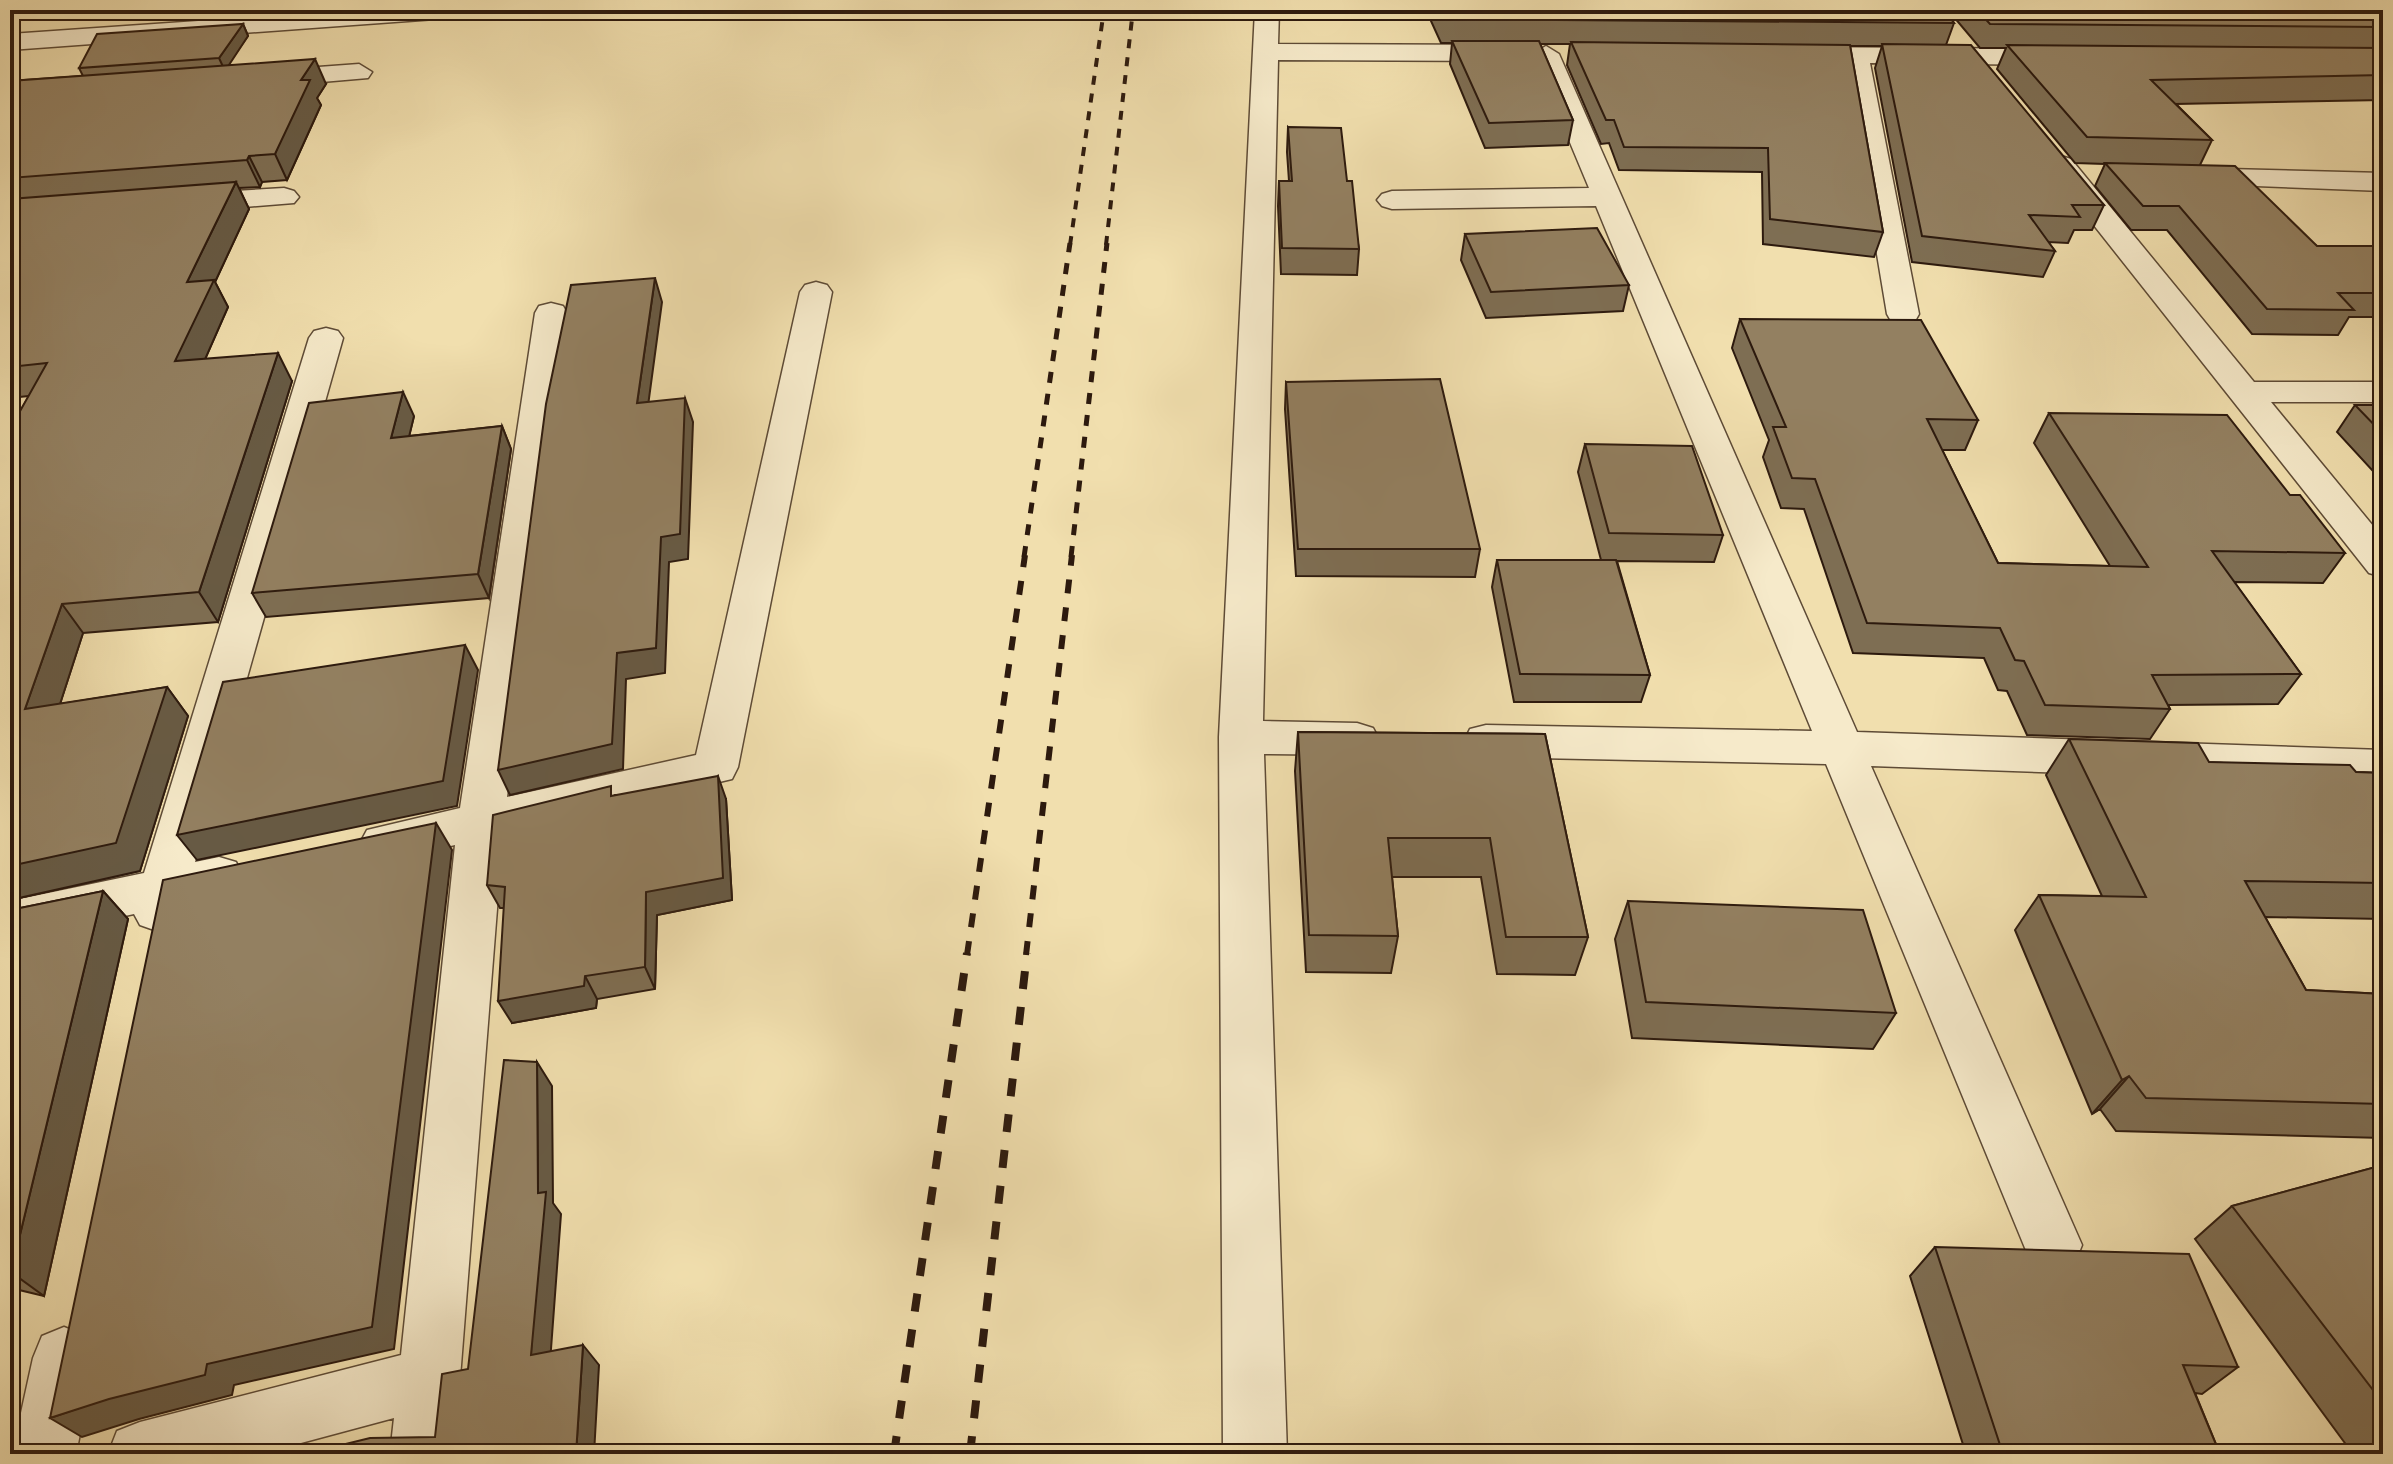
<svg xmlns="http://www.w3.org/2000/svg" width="2393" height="1464" font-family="'Old Standard TT',serif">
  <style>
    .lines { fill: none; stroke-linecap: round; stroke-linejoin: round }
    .street-casing { stroke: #5e4b36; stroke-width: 3 }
    .street { fill: #f6eaca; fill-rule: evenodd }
    .rail-far3 { stroke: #2d1a0e; stroke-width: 4; stroke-dasharray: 9 9; stroke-linecap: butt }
    .rail-far2 { stroke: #2d1a0e; stroke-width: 5; stroke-dasharray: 11 11; stroke-linecap: butt }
    .rail-far1 { stroke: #2d1a0e; stroke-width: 6; stroke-dasharray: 14 14; stroke-linecap: butt }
    .rail { stroke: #2d1a0e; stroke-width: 8; stroke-dasharray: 18 18; stroke-linecap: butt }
    .wall { fill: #7e6e53; stroke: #2d1a0e; stroke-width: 2 }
    .shaded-wall { fill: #675a44; stroke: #2d1a0e; stroke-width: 2 }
    .building { fill: #938061; stroke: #2d1a0e; stroke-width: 2 }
  </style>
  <rect width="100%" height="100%" fill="#f1dfae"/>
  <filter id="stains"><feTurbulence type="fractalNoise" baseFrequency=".0025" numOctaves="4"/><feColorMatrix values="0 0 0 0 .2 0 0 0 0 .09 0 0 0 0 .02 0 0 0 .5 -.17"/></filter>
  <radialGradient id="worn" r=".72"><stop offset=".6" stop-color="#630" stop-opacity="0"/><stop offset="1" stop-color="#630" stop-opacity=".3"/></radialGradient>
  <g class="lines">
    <!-- street casing -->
    <g class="street-casing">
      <path id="street" d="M359 10H475L463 17 10 50V34Z
        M1255 10H1279L1278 44 1509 45 1522 53 1509 61 1278 60 1263 721 1357 723 1373 728 1379 739 1373 750 1357 755 1264 754 1287 1454H1223L1219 737Z
        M1546 46 1559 54 1857 732 2383 750V784L1871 766 2082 1245 2074 1265 2053 1273 2032 1265 1826 764 1486 757 1470 753 1464 741 1470 729 1486 725 1812 731 1596 206 1392 209 1382 206 1377 200 1382 194 1392 191 1589 188 1533 54Z
        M1793 47 2061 49 2074 57 2061 65 1870 63 1919 314 1915 321 1903 324 1891 321 1887 314 1845 63 1784 60 1780 55 1784 50Z
        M359 64 372 72 368 78 264 87 251 79 264 71Z
        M2061 156 2071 159 2254 382H2383V402H2271L2383 538V577L2369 573 2051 171 2047 165 2051 159Z
        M2189 168 2383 173V191L2179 183 2175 177 2179 171Z
        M284 188 294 191 299 197 294 203 184 212 174 209 169 203 174 197 184 194Z
        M816 282 827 285 832 292 738 767 732 779 503 833 454 1454H390L394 1418 260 1454H108L117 1431 140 1422 401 1355 455 845 384 861 367 856 360 843 367 830 460 808 535 313 539 306 551 303 563 306 567 313 507 797 696 755 800 292 805 285Z
        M326 328 338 331 343 338 195 862 219 857 236 862 243 876 236 890 184 903 174 925 157 931 140 925 134 914 10 941V901L144 873 309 338 314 331Z
        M64 1327 86 1336 95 1358 76 1454H12L33 1358 42 1336Z"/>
    </g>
    <!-- street -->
    <use href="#street" class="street"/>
    <!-- rail-far3 -->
    <path class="rail-far3" d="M1070 245 1104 10
      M1106 245 1133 10"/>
    <!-- rail-far2 -->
    <path class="rail-far2" d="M1024 557 1070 243
      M1071 557 1107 243"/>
    <!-- rail-far1 -->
    <path class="rail-far1" d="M967 955 1025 555
      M1026 955 1072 555"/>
    <!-- rail -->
    <path class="rail" d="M894 1454 967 953
      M970 1454 1027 953"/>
  </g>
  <!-- wall -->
  <path class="wall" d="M1426 10H1944L1954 23 1946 45 2104 205 2092 230H2074L2068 243 2048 242 2055 251 2043 277 1912 262 1875 68 1882 46H1850L1883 232 1874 257 1763 244 1762 172 1619 170 1609 143 1601 144 1567 65 1570 44H1540L1573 120 1568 145 1485 148 1450 64 1452 43H1441Z
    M1948 10H2383V100L2176 104 2212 140 2200 165 2317 246H2383V317H2349L2338 335 2252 334 2167 230H2131L2095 186 2105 164 2075 163 1997 69 2006 48H1980Z
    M243 24 248 36 228 65 326 84 317 98 321 105 287 180 262 182 260 187 239 188 249 209 215 282 228 307 205 359 292 381 218 622 83 633 60 704 167 687 188 716 140 871 10 900V429L29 396 10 398V81L83 76 79 68Z
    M1288 127 1347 181 1359 249 1357 275 1281 274 1278 206 1279 181H1289L1287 152Z
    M1465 234 1629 285 1623 311 1486 318 1461 260Z
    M1740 319 1978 420 1965 450H1942L1998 563 2110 566 2034 443 2049 413 2290 495 2345 553 2323 583 2234 582 2301 674 2278 704 2168 705 2170 709 2150 739 2027 735 2007 691 1998 690 1984 658 1853 653 1804 509 1781 508 1763 457 1769 440 1732 348Z
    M1286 382 1480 549 1475 577 1296 576 1285 409Z
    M2355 405H2383V482L2337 432Z
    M414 416 409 436 502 426 511 449 489 598 266 617 252 593Z
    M1585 444 1723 535 1714 562 1617 561 1650 675 1641 702H1514L1492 587 1497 560H1601L1578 472Z
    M1298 732 1545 734 1588 937 1575 975 1497 974 1481 877H1392L1398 936 1391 973 1306 972 1295 771Z
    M2069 739 2209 762 2356 772 2383 773V919L2265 917 2306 990 2383 994V1138L2116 1131 2100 1109 2092 1114 2015 930 2039 895 2102 896 2046 775Z
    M615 795 726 799 732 900 657 915 655 989 597 999 596 1008 512 1023 504 908H500L487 885Z
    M103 891 128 919 44 1296 19 1290 10 1327V910Z
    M1628 901 1896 1013 1873 1049 1632 1038 1615 939Z
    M2383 1165V1454H2353L2195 1239 2232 1206Z
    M1935 1247 2238 1367 2202 1394 2195 1393 2220 1454H1966L1910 1276Z"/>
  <!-- shaded-wall -->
  <path class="shaded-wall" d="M243 24 248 36 225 71 219 58Z
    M315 59 326 84 317 98 321 105 287 180 275 154 301 80Z
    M249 156 262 182 260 187 247 160Z
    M236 182 249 209 215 282 228 307 192 389 175 361 187 282Z
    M655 278 662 302 645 428 637 403Z
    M278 353 292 381 218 622 199 592Z
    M403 392 414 416 403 462 391 438Z
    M685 398 693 422 688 559 669 562 665 673 626 679 623 769 510 795 498 770 617 653Z
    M502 426 511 449 489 598 478 574Z
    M62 604 83 633 49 738 25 709Z
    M465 645 478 670 457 806 197 860 177 835Z
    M167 687 188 716 140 871 10 900V866Z
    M718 776 726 799 732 900 657 915 655 989 645 967 646 892Z
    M436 823 452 850 394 1349 234 1385 232 1395 139 1419 82 1437 50 1418 207 1364Z
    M103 891 128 919 44 1296 11 1272Z
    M585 976 597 999 596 1008 512 1023 498 1001Z
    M537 1062 552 1086 553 1203 561 1214 549 1376 531 1355 538 1193Z
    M2129 1076 2100 1109 2092 1114 2122 1080Z
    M10 1283 19 1290 10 1327Z
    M583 1345 599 1365 594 1454H576Z"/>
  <!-- building -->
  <path class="building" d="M1439 10H1944L1954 23 1443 19Z
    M1977 10H2383V27L1990 24Z
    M243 24 219 58 79 68 97 34Z
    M1452 41H1539L1573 120 1489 123Z
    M1571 42 1850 45 1883 232 1770 219 1768 148 1624 147 1614 120H1606Z
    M1882 44 1971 45 2104 205H2072L2080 217 2029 215 2055 251 1922 236Z
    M2007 45 2383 48V75L2151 80 2212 140 2087 137Z
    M315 59 301 80H310L275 154 249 156 247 160 10 178V81Z
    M1288 127 1341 128 1347 181H1352L1359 249 1282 248 1279 181H1292Z
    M2105 163 2235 166 2317 246H2383V293H2338L2354 310 2267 309 2179 206H2143Z
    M236 182 187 282 214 280 175 361 278 353 199 592 62 604 25 709 167 687 116 843 10 866V429L47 363 10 367V199Z
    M1597 228 1629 285 1491 292 1465 234Z
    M655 278 637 403 685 398 680 534 661 537 656 648 617 653 612 744 498 770 546 404 571 285Z
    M1740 319 1921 320 1978 420 1927 419 1998 563 2148 567 2049 413 2227 415 2290 495H2300L2345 553 2212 551 2301 674 2152 675 2170 709 2045 705 2024 661 2015 660 2000 628 1867 623 1815 479 1792 478 1773 427H1786Z
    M1440 379 1480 549H1298L1286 382Z
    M403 392 391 438 502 426 478 574 252 593 309 403Z
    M2355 405H2383V434Z
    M1585 444 1692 446 1723 535 1609 533Z
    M1497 560H1616L1650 675 1520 674Z
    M465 645 443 781 177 835 223 682Z
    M1298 732 1545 734 1588 937H1506L1490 838H1388L1398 936 1309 935Z
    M2069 739 2198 743 2209 762 2350 765 2356 772 2383 773V883L2245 881 2306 990 2383 994V1104L2146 1098 2129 1076 2122 1080 2039 895 2146 897Z
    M718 776 723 878 646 892 645 967 585 976 584 986 498 1001 505 887 487 885 493 815 611 786V796Z
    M436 823 372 1327 207 1364 205 1375 109 1399 50 1418 163 880Z
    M103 891 11 1272H10V910Z
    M1628 901 1863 910 1896 1013 1646 1002Z
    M504 1060 537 1062 538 1193 546 1192 531 1355 583 1345 576 1454H305L370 1438 435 1437 442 1374 468 1369Z
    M2383 1165V1403L2232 1206Z
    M1935 1247 2189 1254 2238 1367 2183 1365 2220 1454H2003Z"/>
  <!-- margin -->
  <rect width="2393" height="1464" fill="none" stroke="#f1dfae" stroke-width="40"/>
  <rect x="12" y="12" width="2369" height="1440" fill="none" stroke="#2d1a0e" stroke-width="4"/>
  <rect x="20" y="20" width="2353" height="1424" fill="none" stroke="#2d1a0e" stroke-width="2"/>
  <rect width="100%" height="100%" filter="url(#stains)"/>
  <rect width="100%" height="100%" fill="url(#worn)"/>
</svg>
